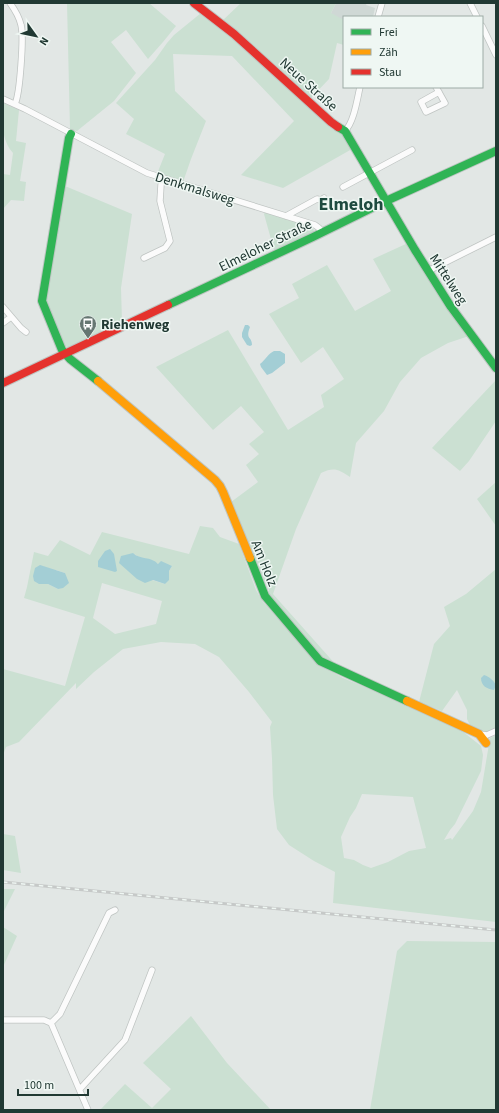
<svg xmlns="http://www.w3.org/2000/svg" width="499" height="1113" font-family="'Source Sans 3',sans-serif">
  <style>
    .built { fill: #cfd8d5 }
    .green { fill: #cbe0d2; fill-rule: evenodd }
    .water { fill: #a3ced5 }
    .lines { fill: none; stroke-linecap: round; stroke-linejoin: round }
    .street-casing { stroke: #bfc4c2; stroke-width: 7 }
    .fast-casing { stroke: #bec5c2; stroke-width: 10 }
    .slow-casing { stroke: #bec5c2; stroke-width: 10 }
    .jam-casing { stroke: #bec5c2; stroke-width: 10 }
    .street { stroke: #fbfbfb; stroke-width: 5.5 }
    .fast { stroke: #30b455; stroke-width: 8 }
    .slow { stroke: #ff9f0a; stroke-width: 8 }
    .jam { stroke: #e5322d; stroke-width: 8 }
    .rail-casing { stroke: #c6c9c8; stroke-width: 3 }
    .rail { stroke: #eff7f3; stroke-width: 1.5; stroke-dasharray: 4.5; stroke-linecap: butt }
    .labels { text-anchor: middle; stroke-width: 3; stroke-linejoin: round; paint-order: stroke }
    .street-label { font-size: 14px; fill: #213933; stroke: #eff7f3 }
    .poi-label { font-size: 14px; font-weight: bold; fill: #213933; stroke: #eff7f3; text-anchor: start }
    .district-label { font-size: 18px; font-weight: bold; fill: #1e4a3f; stroke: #eff7f3 }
  </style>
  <rect width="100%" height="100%" fill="#e2e7e5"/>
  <!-- built -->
  <path class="built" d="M336 3H367L366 5 375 8 373 17H344V45L331 13Z"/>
  <!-- green -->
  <path class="green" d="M67 3H149L176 26 163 42 148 59 126 30 111 42 136 73 114 101 77 131 70 129Z
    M241 3H336L331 13 344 20V45L337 43 329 79 311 98 222 21Z
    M201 13 232 34 344 134 352 149 283 188 241 175 294 121 232 56 173 54 175 91 206 121 191 159 183 182 157 174 165 154 126 134 134 119 116 103 155 60 167 43 174 35Z
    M3 103 19 110 16 141 26 143 20 181 26 182 24 201 11 200 3 209V174L10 175 13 153C0 138 3 121 3 103Z
    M65 186 132 214 121 288 122 322 70 349 64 345 45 304Z
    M265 212 313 227 314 232 274 250 264 214Z
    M408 243 448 310 465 334 469 336 448 343 421 358 400 382 384 411 356 443 350 477C338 469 334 467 321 473L296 529 273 594 337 666 321 659 269 597V590L246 542 231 502 258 482 246 465 259 454 249 444 264 432 241 406 213 430 156 367 228 330 288 430 324 407 321 395 344 379 323 347 301 363 269 314 299 298 292 284 327 265 355 311 391 291 373 259Z
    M496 380V421L469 461 460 471 432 448Z
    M496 482V526L477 499Z
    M200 526 213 528 220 537 239 544 256 590 263 602 317 663 343 678 452 723 481 746 483 755 481 771 455 824 450 830 444 840 451 838 452 840 473 811 481 792 490 738 496 735V922L333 903 335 872 314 861 289 845 277 829 273 795 272 758 270 727 272 722 249 692 219 657 195 644 161 642 123 649 94 672 76 689V683L19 742 6 747 3 755V669L65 686 85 617 24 598 27 587 34 552 48 556 60 540 90 555 102 532 189 554ZM133 553C143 562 159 564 172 566L169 571 165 584 152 580ZM56 570 65 573 58 589 48 584ZM102 583 162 601 156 624 115 634 93 618ZM362 794 413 797 426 848 409 851 388 862 371 868 363 865 354 860 344 858 341 837 350 817 356 808Z
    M496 569V729L488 734 470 725 467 719V710L457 690 442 711 419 702 434 644 450 626 444 607 466 594Z
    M3 834 15 836 21 873 3 870Z
    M3 889H15L3 913Z
    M3 927 17 936 3 967Z
    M407 941 496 942V1110H370L397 951Z
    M191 1016 227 1063 271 1110H100L125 1084 152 1108 171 1089 143 1063Z"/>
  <!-- water -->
  <path class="water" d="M245 325H248L250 327C245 340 252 336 252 345L250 346 247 345 242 337V333Z
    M274 351H280L285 354V363L272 373 267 375 261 367 260 364C266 359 268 354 274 351Z
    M110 549 114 554 117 571 115 572 98 567V561L105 551Z
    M133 553C140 560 151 556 158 564L161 561 172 566 169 571V580L165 584 153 580 145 583 137 579 119 563 121 556Z
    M40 565 65 573 69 583 63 588 58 589 48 584H39L34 581 33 576 35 568Z
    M484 675C490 677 493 680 496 685L494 690C487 689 481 686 481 678Z"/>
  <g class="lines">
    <!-- street casing -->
    <g class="street-casing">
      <path id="street" d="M10 3C15 10 19 16 21 25 24 36 20 94 15 104
        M470 3 477 17
        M378 17 382 3
        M482 26 496 55
        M436 87 445 103 426 112 421 102 439 92
        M3 99 25 109 147 173 315 225 319 228 322 232
        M345 131C354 122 357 100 360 87
        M343 187 412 150
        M286 216 317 199 321 200 324 198
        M144 258 165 248 170 241 160 201 161 185 163 179
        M428 271 496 237
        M3 307 21 328 26 332
        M3 323 11 317
        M479 734 487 735 496 731
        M3 1020H44L51 1023
        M51 1023 60 1014 109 913 115 910
        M51 1023 88 1110
        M80 1089 125 1040 152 970"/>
    </g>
    <!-- fast casing -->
    <g class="fast-casing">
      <path id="fast" d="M338 127 345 131 415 250 451 307 496 368
        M71 134 69 138 42 301 62 350 70 359 98 381
        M168 305 313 237 386 201 496 151
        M250 558 265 596 320 661 407 701"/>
    </g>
    <!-- slow casing -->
    <g class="slow-casing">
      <path id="slow" d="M98 381 215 480 220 486 223 492 250 558
        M407 701 479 734 486 743"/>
    </g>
    <!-- jam casing -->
    <g class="jam-casing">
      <path id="jam" d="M194 3 234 34 331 122 338 127
        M3 383 168 305"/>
    </g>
    <!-- street -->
    <use href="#street" class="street"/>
    <!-- fast -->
    <use href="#fast" class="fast"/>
    <!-- slow -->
    <use href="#slow" class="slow"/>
    <!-- jam -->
    <use href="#jam" class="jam"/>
    <!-- rail casing -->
    <g class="rail-casing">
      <path id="rail" d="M3 882 496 930"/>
    </g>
    <!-- rail -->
    <use href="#rail" class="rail"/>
  </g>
  <!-- icons -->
  <defs>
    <g id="bus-pin" transform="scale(0.9)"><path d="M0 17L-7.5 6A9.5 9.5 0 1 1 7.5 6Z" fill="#657671" stroke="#eff7f3"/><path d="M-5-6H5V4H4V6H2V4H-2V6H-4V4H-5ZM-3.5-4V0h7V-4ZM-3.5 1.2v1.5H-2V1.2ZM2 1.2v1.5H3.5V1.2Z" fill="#fff"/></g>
  </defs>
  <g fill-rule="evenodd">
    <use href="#bus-pin" x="88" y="324"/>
  </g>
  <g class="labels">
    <!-- street labels -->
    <g class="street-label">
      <text transform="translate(309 84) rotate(42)" y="5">Neue Straße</text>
      <text transform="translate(195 188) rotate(17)" y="5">Denkmalsweg</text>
      <text transform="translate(265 245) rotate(-26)" y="5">Elmeloher Straße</text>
      <text transform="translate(449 279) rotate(57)" y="5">Mittelweg</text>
      <text transform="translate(265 563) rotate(68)" y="5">Am Holz</text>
    </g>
    <!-- poi labels -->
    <g class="poi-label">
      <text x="101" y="329">Riehenweg</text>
    </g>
    <!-- district labels -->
    <g class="district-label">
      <text x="351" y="210">Elmeloh</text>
    </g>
  </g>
  <!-- border -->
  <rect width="499" height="1113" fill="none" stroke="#213933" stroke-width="8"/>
  <!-- legend -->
  <rect x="343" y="16" width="140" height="72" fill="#eff7f3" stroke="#9daba6"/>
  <rect x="351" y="29" width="20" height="6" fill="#30b455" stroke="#9daba6"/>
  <text x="379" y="36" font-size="12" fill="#213933">Frei</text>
  <rect x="351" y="49" width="20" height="6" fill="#ff9f0a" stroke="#9daba6"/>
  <text x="379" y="56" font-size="12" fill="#213933">Zäh</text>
  <rect x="351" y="69" width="20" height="6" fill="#e5322d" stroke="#9daba6"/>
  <text x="379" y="76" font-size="12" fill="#213933">Stau</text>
  <!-- north arrow -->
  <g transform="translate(36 36) rotate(123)" stroke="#eff7f3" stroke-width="3" paint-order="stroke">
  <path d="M0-3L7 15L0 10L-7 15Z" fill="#213933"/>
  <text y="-6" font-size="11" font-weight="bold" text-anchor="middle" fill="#213933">N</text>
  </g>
  <!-- scale -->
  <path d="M18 1089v6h70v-6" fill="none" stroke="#213933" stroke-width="2"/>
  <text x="24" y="1089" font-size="12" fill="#213933" stroke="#eff7f3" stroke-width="3" paint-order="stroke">100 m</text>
</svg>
